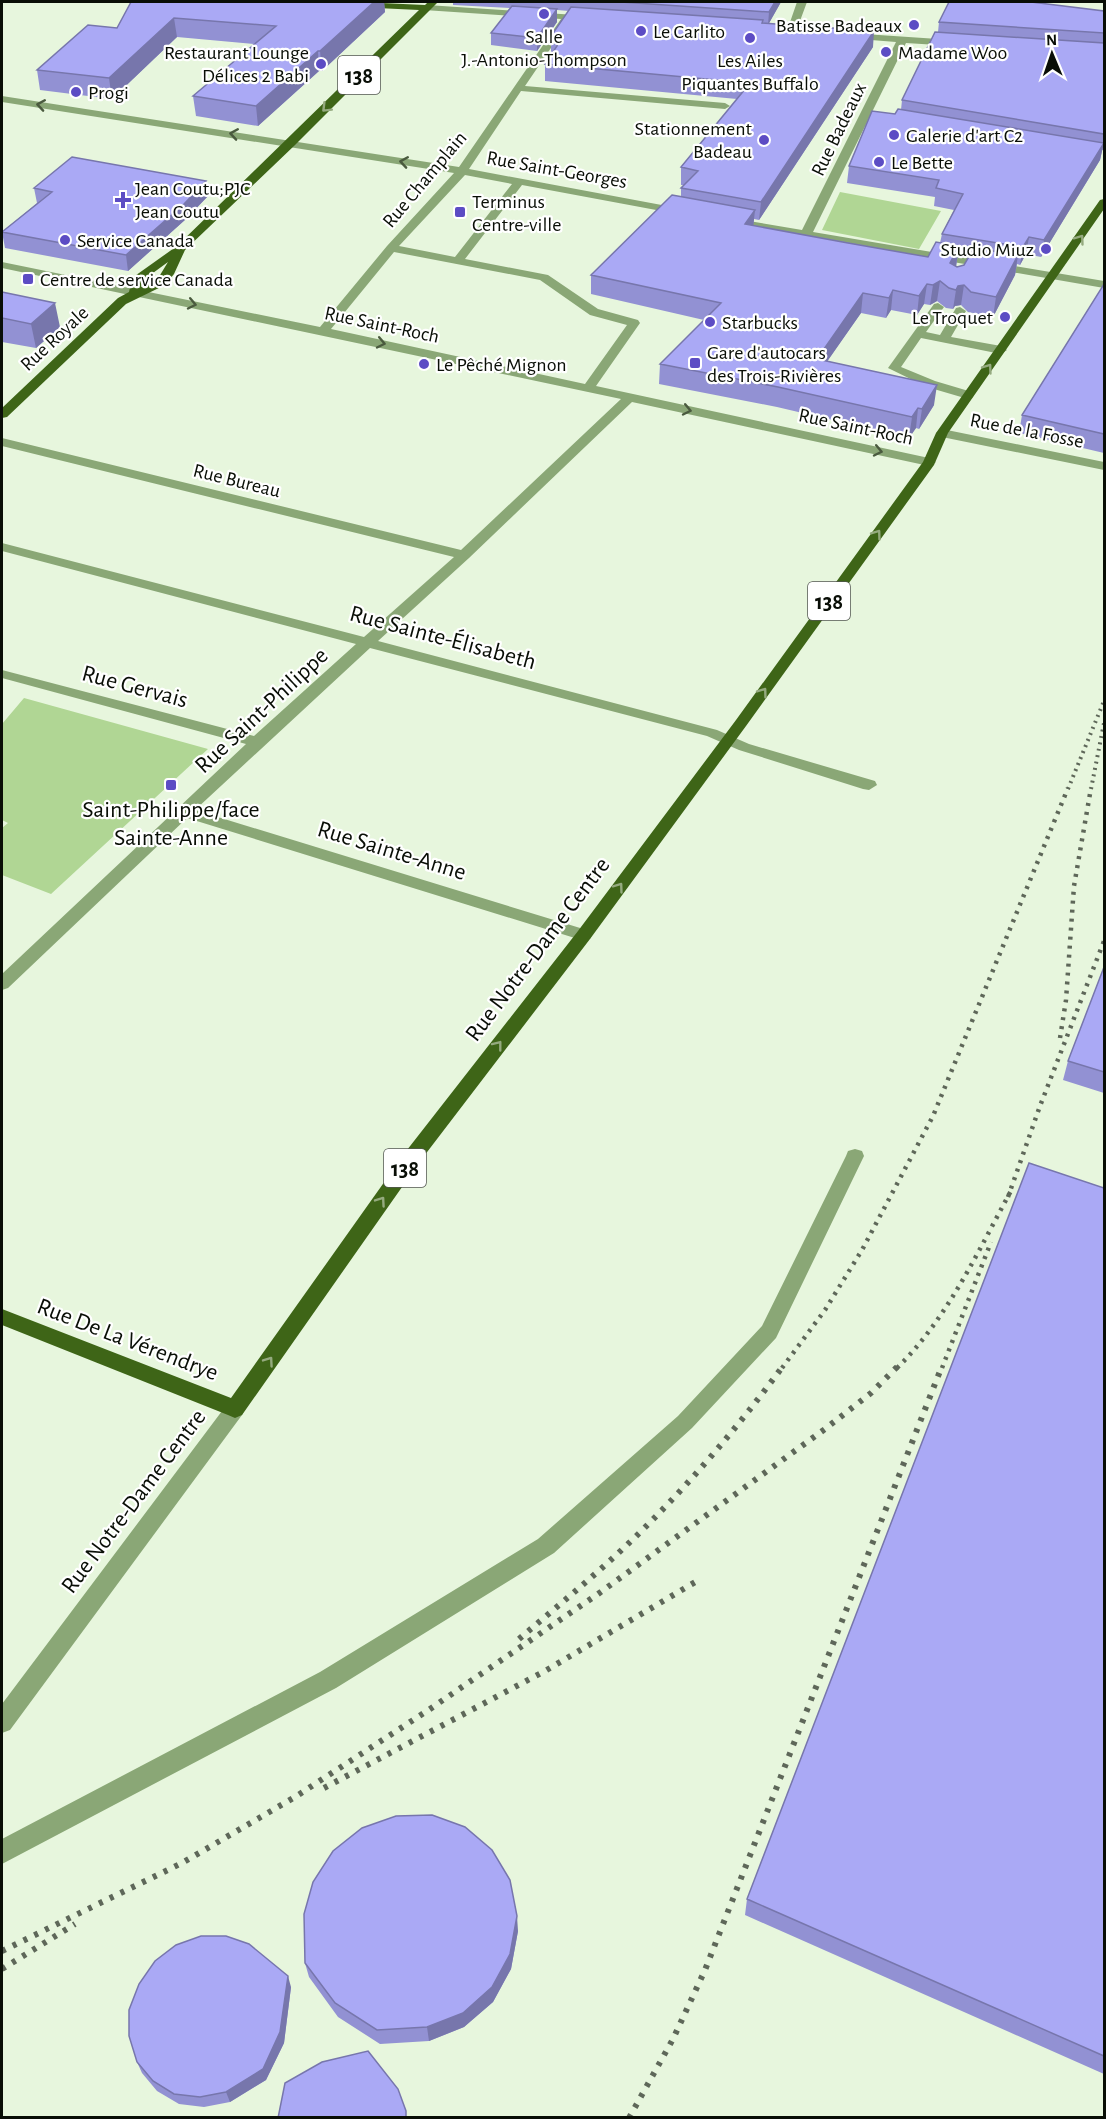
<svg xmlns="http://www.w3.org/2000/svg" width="1106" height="2119" font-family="'Alegreya Sans',sans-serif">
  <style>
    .green { fill: #b0d694 }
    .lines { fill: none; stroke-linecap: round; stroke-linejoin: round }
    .minor { fill: #8aa776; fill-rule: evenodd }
    .major { fill: #3e6517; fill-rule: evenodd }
    .rail-far2 { stroke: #5e6759; stroke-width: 4; stroke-dasharray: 2 4.5; stroke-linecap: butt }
    .rail-far1 { stroke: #5e6759; stroke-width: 4.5; stroke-dasharray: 3 6; stroke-linecap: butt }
    .rail { stroke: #5e6759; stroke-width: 6; stroke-dasharray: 4 8; stroke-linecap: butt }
    .wall { fill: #9291d3; fill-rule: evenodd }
    .shaded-wall { fill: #7776ac }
    .building { fill: #aaa9f5; stroke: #7776ac; stroke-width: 1.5 }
    .oneway { stroke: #4a5a3e }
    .oneway2 { stroke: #95aa7f }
    .poi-dot { fill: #5c4cc4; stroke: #fff; stroke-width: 2 }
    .labels { text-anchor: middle; stroke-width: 4.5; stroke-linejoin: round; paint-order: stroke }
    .far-poi-label { font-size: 20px; fill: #090e06; stroke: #fff; text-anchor: start }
    .far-street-label { font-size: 20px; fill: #090e06; stroke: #fff }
    .shield { fill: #fff; stroke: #535651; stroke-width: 1.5 }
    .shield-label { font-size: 22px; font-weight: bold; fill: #090e06 }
    .street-label { font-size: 24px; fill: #090e06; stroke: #fff }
    .poi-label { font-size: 24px; fill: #090e06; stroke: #fff }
  </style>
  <rect width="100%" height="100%" fill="#e7f6dd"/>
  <!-- green -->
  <path class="green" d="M840 192 941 211 919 249 822 230Z
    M24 698 208 749 51 894 2 875V828L8 823 2 820V724Z"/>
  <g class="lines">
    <!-- minor -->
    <path class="minor" d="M797 2H807L797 29 791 34H785L783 32 788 28Z
      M427 5 591 16V20H570L525 86 725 103 730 106 725 109 521 91 469 169 683 209 689 212 683 215 522 185 465 259 548 275 598 309 638 320 640 323 596 386 929 458 936 462 929 466 632 402 469 558 378 641 717 730 749 744 875 781 877 785 869 790 863 789 739 750 707 736 370 648 195 810 590 931 592 935 590 939H578L187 818 8 988 2 990V974L246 744 2 678V670L254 736 356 644 2 551V543L364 637 454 557 2 446V438L461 550 621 399 2 268V262L320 327 387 246 454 173 2 102V96L459 167 561 19 424 10V6ZM465 175 512 184 455 257 399 246ZM394 252 540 280 590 315 627 325 585 384 331 329Z
      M849 33 953 40 958 43 953 46 906 43 813 232 1104 281V288L727 223V219L731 218 802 230 896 42 846 38 844 36Z
      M938 303 944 307 926 332 940 335 956 308 960 307 966 311 951 337 1001 346 1007 350 1001 354 921 338 901 367 935 381 972 392 974 395 972 398 968 399 927 387 888 368 934 304Z
      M942 429 1104 462V470L937 436 936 433Z
      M855 1149 862 1151 864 1156 776 1338 692 1428 554 1553 336 1688 2 1864V1839L320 1672 538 1539 678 1416 762 1326 846 1156 848 1151Z
      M235 1400 242 1403 245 1409 242 1415 10 1730 2 1733V1704L228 1403Z"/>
    <!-- major -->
    <path class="major" d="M359 2 425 5 428 2H438L295 145 185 250 174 274 165 285 126 304 7 417 2 418V408L118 298 129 292 132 278 177 246 419 10 356 7 354 5ZM168 262 157 280 141 287 142 281Z
      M1104 199V209L948 433 934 465 746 726 590 939 421 1160 242 1415 235 1418 228 1415 2 1325V1309L231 1398 407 1150 578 931 736 720 923 462 936 433 1100 200Z"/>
    <!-- rail-far2 -->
    <path class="rail-far2" d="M1068 789 1104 701
      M1091 789 1104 723"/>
    <!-- rail-far1 -->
    <path class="rail-far1" d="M1060 1038 1066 1000 1074 886 1091 788
      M1008 1197 1040 1106 1104 941
      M782 1368 825 1310 862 1250 933 1116 1068 788
      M897 1368C948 1318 978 1251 1012 1189
      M942 1368 991 1242"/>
    <!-- rail -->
    <path class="rail" d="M519 1639C547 1615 575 1592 603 1567 669 1508 730 1438 783 1366
      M324 1788 545 1671 697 1581
      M2 1951 182 1863 295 1797 427 1711 598 1594 825 1429 871 1393 898 1366
      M2 1969 75 1924
      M629 2118 673 2039 705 1970 942 1366"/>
  </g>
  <!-- wall -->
  <path class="wall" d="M131 2H396H384L385 12 322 71H319L258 126 196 116 193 96 254 44 177 37 112 99 40 90 37 70 117 28Z
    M453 2H781L769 23 873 47 759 220 754 219 753 225 928 257 940 243 942 234 954 210 934 206 935 197 847 183 849 166 895 114 901 110 902 100 938 32 939 22 1104 11V150H1102L1100 160 1041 257 1026 254 1020 265 1017 264 1015 275 993 317 968 312 961 305 955 306 953 309 946 308 937 301 930 305 924 304 917 315 891 310 886 318 861 313 827 361 934 405 919 429 916 428 909 438 777 407 659 384 660 364 704 320 591 294V275L681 197V188L684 185H681V167L737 99 545 81V64L552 52H551V36L569 11 557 10V22L537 51 491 45V33L510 8 453 5ZM958 254 969 256 964 265 957 267H956Z
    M206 181 208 196 186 219 128 271 5 248 2 232 37 203 34 188Z
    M1104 284V453L1019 433 1022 415Z
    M2 292 60 327 36 348 2 342Z
    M1104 967V1093L1063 1080 1068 1061Z
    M1104 1188V2074L745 1915 747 1899Z
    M518 1931 511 1969 493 2002 464 2027 429 2041 380 2044 338 2017 309 1977 305 1963Z
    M291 1987 284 2043 266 2080 230 2102 204 2107 179 2104 157 2091 142 2073 137 2062Z"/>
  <!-- shaded-wall -->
  <path class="shaded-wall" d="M374 2H384L385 12 322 71 320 51Z
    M775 2H781L768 25 769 12Z
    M557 9V22L537 51V38Z
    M174 18 177 37 112 99 109 78Z
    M874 31 873 47 759 220 761 202Z
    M318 51 319 71 258 126 256 106Z
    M1104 143 1100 160 1041 257 1044 240Z
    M206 181 208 196 186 219 128 271 126 255Z
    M755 210 753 229 745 224Z
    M1029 237 1026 254 1020 265 1023 247Z
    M959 246 956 266 947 283 950 263Z
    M1018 255 1015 275 993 317 996 297Z
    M940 281 937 301 930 305 933 285Z
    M927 284 924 304 917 315 919 296Z
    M964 285 961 305 955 306 953 309 956 290 958 286Z
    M893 290 891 310 886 318 889 298Z
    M863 293 861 313 815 379 817 359Z
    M55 303 60 327 36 348 31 324Z
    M937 385 934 405 919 429 922 409Z
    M918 408 916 428 909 438 912 417Z
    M517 1916 518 1931 511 1969 493 2002 464 2027 429 2041 427 2027Z
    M288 1976 291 1987 284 2043 266 2080 230 2102 226 2092Z"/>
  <!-- building -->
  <path class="building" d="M131 2H374L320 51H318L256 106 193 96 276 26 174 18 109 78 37 70 88 25 117 28Z
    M621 2H775L769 12Z
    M949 2H1031L1104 11V33L939 22Z
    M512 6 557 9 537 38 491 33Z
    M571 7 763 20 762 23 874 31 761 202 681 188 698 171 681 167 750 83 545 64 563 37 551 36Z
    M935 32 1104 43V134L902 100Z
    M898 109 1104 143 1044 240 1029 237 1023 247 942 234 963 194 936 188 939 180 849 166 872 111 895 114Z
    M72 157 206 181 184 204 126 255 2 232 52 192 34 188Z
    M672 195 755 210 745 224 848 243 928 257 936 242 959 246 950 263 957 267 964 265 974 248 1018 255 996 297 971 292 964 285 958 286 956 290 949 288 940 281 933 285 927 284 919 296 893 290 889 298 863 293 817 359 937 385 922 409 918 408 912 417 778 387 660 364 721 303 591 275Z
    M1104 284V434L1022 415Z
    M2 292 55 303 31 324 2 318Z
    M1104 967V1072L1068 1061Z
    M1029 1163 1104 1188V2056L747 1899Z
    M432 1815 465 1827 492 1850 510 1880 517 1916 510 1954 492 1987 463 2013 427 2027 377 2030 335 2003 305 1963 304 1914 313 1882 333 1851 362 1828 396 1816Z
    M201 1936H226L249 1944 288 1976 280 2032 263 2069 226 2092 200 2097 174 2094 153 2081 137 2062 129 2036V2010L139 1984 155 1961 176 1945Z
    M368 2051 398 2089 406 2111V2118H278L285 2083 322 2062Z"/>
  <!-- one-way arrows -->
  <defs><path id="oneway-chevron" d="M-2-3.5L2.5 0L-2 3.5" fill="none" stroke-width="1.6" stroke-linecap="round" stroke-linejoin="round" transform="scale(1.5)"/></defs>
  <g class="oneway">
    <use href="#oneway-chevron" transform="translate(41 105) rotate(-171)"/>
    <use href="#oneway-chevron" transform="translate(234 134) rotate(-171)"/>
    <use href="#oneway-chevron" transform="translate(404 162) rotate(-171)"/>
    <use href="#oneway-chevron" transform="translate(192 304) rotate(12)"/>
    <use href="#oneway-chevron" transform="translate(381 343) rotate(12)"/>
    <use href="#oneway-chevron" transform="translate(687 410) rotate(12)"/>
    <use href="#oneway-chevron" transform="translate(878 451) rotate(12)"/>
  </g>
  <g class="oneway2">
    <use href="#oneway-chevron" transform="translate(326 108) rotate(135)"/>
    <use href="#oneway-chevron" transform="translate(1080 239) rotate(-54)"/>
    <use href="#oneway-chevron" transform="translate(988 368) rotate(-54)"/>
    <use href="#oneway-chevron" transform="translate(877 534) rotate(-54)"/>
    <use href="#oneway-chevron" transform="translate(763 692) rotate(-54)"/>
    <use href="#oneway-chevron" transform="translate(619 887) rotate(-54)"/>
    <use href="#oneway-chevron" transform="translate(498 1045) rotate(-52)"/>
    <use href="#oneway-chevron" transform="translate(381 1201) rotate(-55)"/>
    <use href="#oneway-chevron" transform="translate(269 1361) rotate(-55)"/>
  </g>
  <!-- markers -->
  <g class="poi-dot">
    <circle cx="544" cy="14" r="6"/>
    <circle cx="914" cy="25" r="6"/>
    <circle cx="641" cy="31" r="6"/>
    <circle cx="750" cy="38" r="6"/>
    <circle cx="886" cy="52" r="6"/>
    <circle cx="321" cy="64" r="6"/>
    <circle cx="76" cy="92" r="6"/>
    <circle cx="894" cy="135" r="6"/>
    <circle cx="764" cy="140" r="6"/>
    <circle cx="879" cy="162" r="6"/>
    <path d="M120 191h6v6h6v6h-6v6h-6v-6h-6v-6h6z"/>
    <rect x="454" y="206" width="12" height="12" rx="3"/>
    <circle cx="65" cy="240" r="6"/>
    <circle cx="1046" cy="249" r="6"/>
    <rect x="22" y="273" width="12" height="12" rx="3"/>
    <circle cx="1005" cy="317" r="6"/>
    <circle cx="710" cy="322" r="6"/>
    <rect x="689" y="357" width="12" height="12" rx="3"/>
    <circle cx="424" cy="364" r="6"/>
    <rect x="165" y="779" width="12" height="12" rx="3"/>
  </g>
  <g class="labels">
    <!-- far-poi labels -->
    <g class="far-poi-label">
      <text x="902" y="32" text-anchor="end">Batisse Badeaux</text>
      <text x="653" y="38">Le Carlito</text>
      <text x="544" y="43" text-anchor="middle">Salle<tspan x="544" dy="23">J.-Antonio-Thompson</tspan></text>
      <text x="309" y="59" text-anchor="end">Restaurant Lounge<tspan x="309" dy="23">Délices 2 Babi</tspan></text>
      <text x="898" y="59">Madame Woo</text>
      <text x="750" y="67" text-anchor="middle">Les Ailes<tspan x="750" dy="23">Piquantes Buffalo</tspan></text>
      <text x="88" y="99">Progi</text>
      <text x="752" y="135" text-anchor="end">Stationnement<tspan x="752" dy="23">Badeau</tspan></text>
      <text x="906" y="142">Galerie d'art C2</text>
      <text x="891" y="169">Le Bette</text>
      <text x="135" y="195">Jean Coutu;PJC<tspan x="135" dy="23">Jean Coutu</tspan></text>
      <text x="472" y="208">Terminus<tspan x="472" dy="23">Centre-ville</tspan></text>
      <text x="77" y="247">Service Canada</text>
      <text x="1034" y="256" text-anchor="end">Studio Miuz</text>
      <text x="40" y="286">Centre de service Canada</text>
      <text x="993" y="324" text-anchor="end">Le Troquet</text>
      <text x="722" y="329">Starbucks</text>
      <text x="707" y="359">Gare d'autocars<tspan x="707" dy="23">des Trois-Rivières</tspan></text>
      <text x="436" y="371">Le Pêché Mignon</text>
    </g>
    <!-- far-street labels -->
    <g class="far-street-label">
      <text transform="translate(838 129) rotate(-64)" y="7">Rue Badeaux</text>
      <text transform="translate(557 169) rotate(10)" y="7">Rue Saint-Georges</text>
      <text transform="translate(424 179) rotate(-50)" y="7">Rue Champlain</text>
      <text transform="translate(382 324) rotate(12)" y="7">Rue Saint-Roch</text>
      <text transform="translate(54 338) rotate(-43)" y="7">Rue Royale</text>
      <text transform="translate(856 426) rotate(12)" y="7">Rue Saint-Roch</text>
      <text transform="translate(1027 430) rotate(11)" y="7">Rue de la Fosse</text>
      <text transform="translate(237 480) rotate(14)" y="7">Rue Bureau</text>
    </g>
    <!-- shield labels -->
    <g class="shield">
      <rect x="338" y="56" width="42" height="38" rx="4.5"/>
      <rect x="808" y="582" width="42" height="38" rx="4.5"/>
      <rect x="384" y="1149" width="42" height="38" rx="4.5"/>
    </g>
    <g class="shield-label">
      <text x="359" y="83">138</text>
      <text x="829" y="609">138</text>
      <text x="405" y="1176">138</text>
    </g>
    <!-- street labels -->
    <g class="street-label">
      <text transform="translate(443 637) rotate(15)" y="8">Rue Sainte-Élisabeth</text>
      <text transform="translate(135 686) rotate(15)" y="8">Rue Gervais</text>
      <text transform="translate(261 710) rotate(-43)" y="8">Rue Saint-Philippe</text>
      <text transform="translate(392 850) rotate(17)" y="8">Rue Sainte-Anne</text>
      <text transform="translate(537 949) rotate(-53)" y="8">Rue Notre-Dame Centre</text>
      <text transform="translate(128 1339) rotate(21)" y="8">Rue De La Vérendrye</text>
      <text transform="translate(133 1501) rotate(-53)" y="8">Rue Notre-Dame Centre</text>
    </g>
    <!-- poi labels -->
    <g class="poi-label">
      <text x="171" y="817">Saint-Philippe/face<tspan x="171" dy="28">Sainte-Anne</tspan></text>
    </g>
  </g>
  <!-- border -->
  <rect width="1106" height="2119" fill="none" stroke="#090e06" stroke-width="6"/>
  <!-- north arrow -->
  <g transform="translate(1052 54) rotate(358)" stroke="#ffffff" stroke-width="4.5" paint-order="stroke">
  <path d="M0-4.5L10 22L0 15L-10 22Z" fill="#090e06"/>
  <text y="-9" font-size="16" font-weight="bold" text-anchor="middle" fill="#090e06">N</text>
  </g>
</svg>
